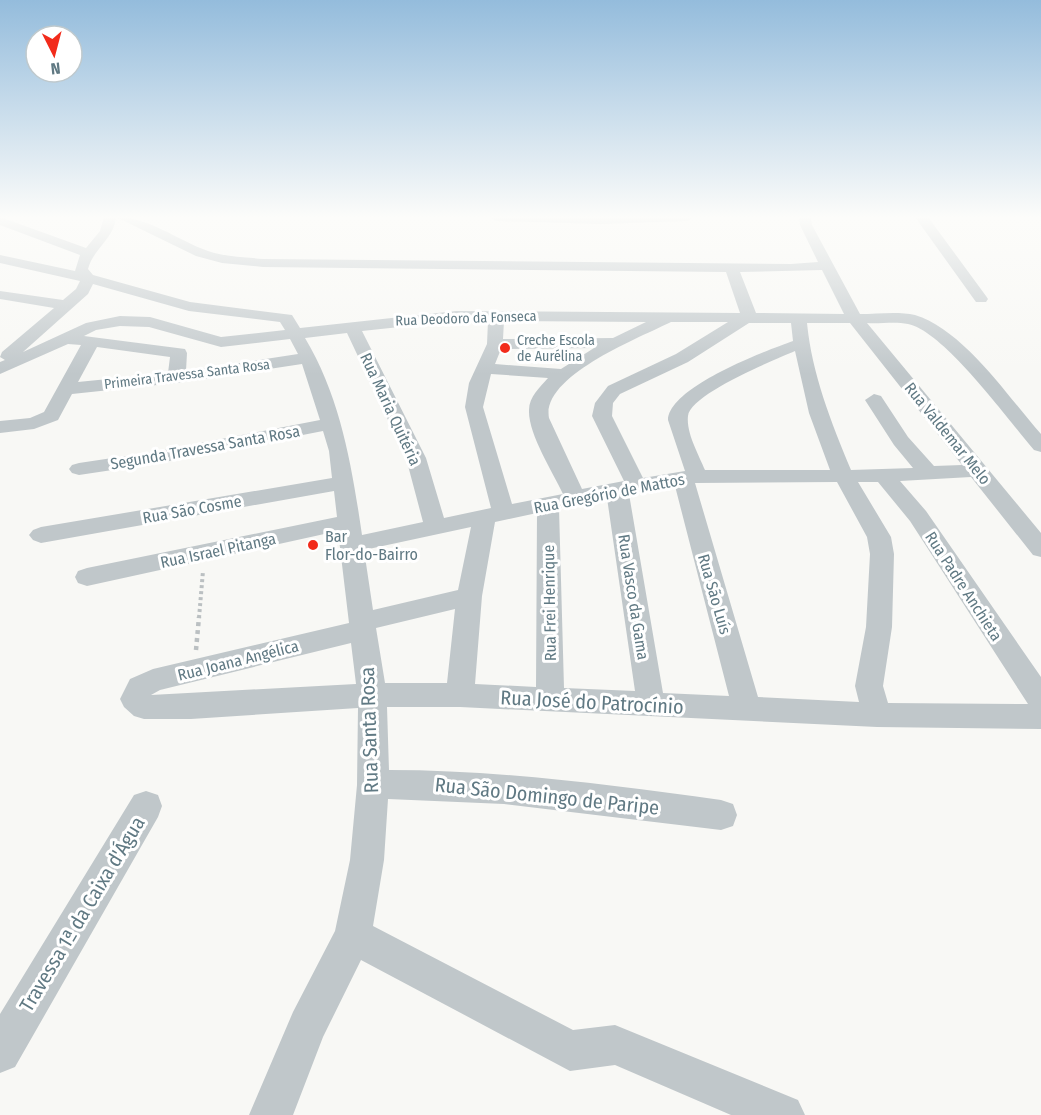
<svg xmlns="http://www.w3.org/2000/svg" width="1041" height="1115" font-family="'Fira Sans Condensed',sans-serif">
  <style>
    .lines { fill: none; stroke-linecap: round; stroke-linejoin: round }
    .path-far1 { stroke: #bbc0c2; stroke-width: 4; stroke-dasharray: 3 3; stroke-linecap: butt }
    .path { stroke: #bbc0c2; stroke-width: 4.5; stroke-dasharray: 4 4; stroke-linecap: butt }
    .minor { fill: #c0c7ca; fill-rule: evenodd }
    .poi-dot { fill: #f22b1b; stroke: #fff; stroke-width: 2 }
    .labels { text-anchor: middle; stroke-width: 6; stroke-linejoin: round; paint-order: stroke }
    .far-street-label { font-size: 14px; fill: #607983; stroke: #fff }
    .far-poi-label { font-size: 14px; fill: #607983; stroke: #fff; text-anchor: start }
    .street-label { font-size: 16px; fill: #607983; stroke: #fff }
    .poi-label { font-size: 16px; fill: #607983; stroke: #fff; text-anchor: start }
    .near-street-label { font-size: 20px; fill: #607983; stroke: #fff }
  </style>
  <rect width="100%" height="100%" fill="#f8f8f5"/>
  <g class="lines">
    <!-- path-far1 -->
    <path class="path-far1" d="M199 618 203 571"/>
    <!-- path -->
    <path class="path" d="M196 650 199 617"/>
    <!-- minor -->
    <path class="minor" d="M0 217 86 248 100 231 104 217H116C114 239 93 249 88 269L93 275 190 302 292 315 300 328 456 311 740 313 726 272 263 267 222 263 196 256 116 217C149 217 177 240 208 251 225 257 244 257 263 259L791 264 818 262 800 225 799 217H811L812 225 860 314C877 314 898 311 915 315 964 330 1008 397 1041 434V452L1034 450C1009 421 944 331 908 324 895 321 880 324 867 323L1041 533V557L1033 555 971 477 900 481 926 511 1041 677V729L877 727 460 707H387L389 770C500 770 611 785 721 800L733 804 737 815 733 826 721 830 504 804 388 799 384 860 373 926 573 1030 615 1025 798 1100 805 1115H731L615 1065 570 1071 361 960 323 1037 293 1115H249L293 1012 335 931 350 860 357 785 358 708 191 719H144L134 716 124 707 120 699 130 679 153 669 349 623 338 531 87 586 78 583 75 577 78 571 87 568 337 517 334 491 41 543 33 540 29 535 33 530 41 527 332 478 329 451 323 431 159 463 79 475 72 473 69 469 72 465 79 463 159 451 320 420 302 364 176 383 72 394 58 420 34 429 0 433V421L30 418 44 412 81 345 68 344 0 374V362L5 360 0 357 2 352 54 308 0 299V291L63 300 76 289 80 281 0 263V255L75 271 80 255 0 225ZM822 270 844 314 756 313 740 272ZM93 284 189 311 280 322 285 330 221 337 150 317 120 316 86 323 23 352 88 294ZM456 321H488L487 344 469 383 465 407 491 508 444 518 426 458 362 331ZM504 321 646 322 613 338 503 339ZM671 322H728L676 354 608 386 595 403 592 416 624 481 582 489 549 418C541 376 639 338 671 322ZM749 323H791L793 341C765 351 669 387 668 420L685 471 643 478 612 416 613 403 620 394 688 362ZM807 323H850L962 465 934 466 908 437 881 396 874 394 865 400 894 445 913 468 851 470C831 422 812 374 807 323ZM120 326 149 327 221 347 290 339 298 354 186 371 187 353 185 349 84 336 96 330ZM347 333 406 458 423 522 362 535C352 467 341 398 305 338ZM97 347 170 357 168 373 78 382ZM594 348 561 369 495 364 501 349ZM795 351 809 413 830 470H705C699 455 686 433 688 416 690 394 774 360 795 351ZM491 374 548 378C540 387 529 397 529 410 528 434 553 472 563 494L512 504 483 407ZM837 482 867 537 870 554 866 627 855 686 859 702 758 697 695 483ZM858 482H878L910 521 1028 704 888 703 883 686 892 627 894 554 891 537ZM675 486 729 696 663 693 629 494ZM607 498 635 691 564 688 559 508ZM537 513 536 687 475 684 482 596 495 522ZM471 527 458 590 373 610 364 550ZM455 609 447 683H385L376 628ZM351 643 356 684 151 695 160 690Z
      M490 217H694L688 221 601 224 496 221Z
      M915 217H928L986 296 988 299 986 302H976Z
      M146 791 158 795 162 806 158 817 15 1067 0 1073V1014L134 795Z"/>
  </g>
  <!-- sky -->
  <linearGradient id="sky" x2="0" y2="1"><stop stop-color="#94bcdc"/><stop offset="0.58" stop-color="#fcfcfa"/><stop offset="1" stop-color="#fcfcfa" stop-opacity="0"/></linearGradient>
  <rect width="1041" height="374" fill="url(#sky)"/>
  <!-- markers -->
  <g class="poi-dot">
    <circle cx="505" cy="348" r="6"/>
    <circle cx="313" cy="545" r="6"/>
  </g>
  <g class="labels">
    <!-- far-street labels -->
    <g class="far-street-label">
      <text transform="translate(466 318) rotate(-2)" y="5">Rua Deodoro da Fonseca</text>
      <text transform="translate(187 374) rotate(-7)" y="5">Primeira Travessa Santa Rosa</text>
    </g>
    <!-- far-poi labels -->
    <g class="far-poi-label">
      <text x="517" y="345">Creche Escola<tspan x="517" dy="16">de Aurélina</tspan></text>
    </g>
    <!-- street labels -->
    <g class="street-label">
      <text transform="translate(391 409) rotate(65)" y="6">Rua Maria Quitéria</text>
      <text transform="translate(948 433) rotate(51)" y="6">Rua Valdemar Melo</text>
      <text transform="translate(205 447) rotate(-10)" y="6">Segunda Travessa Santa Rosa</text>
      <text transform="translate(609 493) rotate(-11)" y="6">Rua Gregório de Mattos</text>
      <text transform="translate(192 509) rotate(-10)" y="6">Rua São Cosme</text>
      <text transform="translate(218 550) rotate(-12)" y="6">Rua Israel Pitanga</text>
      <text transform="translate(964 586) rotate(57)" y="6">Rua Padre Anchieta</text>
      <text transform="translate(715 594) rotate(74)" y="6">Rua São Luís</text>
      <text transform="translate(634 597) rotate(81)" y="6">Rua Vasco da Gama</text>
      <text transform="translate(549 603) rotate(-91)" y="6">Rua Frei Henrique</text>
      <text transform="translate(238 660) rotate(-14)" y="6">Rua Joana Angélica</text>
    </g>
    <!-- poi labels -->
    <g class="poi-label">
      <text x="325" y="542">Bar<tspan x="325" dy="18">Flor-do-Bairro</tspan></text>
    </g>
    <!-- near-street labels -->
    <g class="near-street-label">
      <text transform="translate(592 702) rotate(3)" y="7">Rua José do Patrocínio</text>
      <text transform="translate(369 730) rotate(-92)" y="7">Rua Santa Rosa</text>
      <text transform="translate(547 796) rotate(6)" y="7">Rua São Domingo de Paripe</text>
      <text transform="translate(82 914) rotate(-59)" y="7">Travessa 1ª da Caixa d'Água</text>
    </g>
  </g>
  <!-- north arrow -->
  <g transform="translate(54 54) rotate(174)"><circle r="28" fill="#ffffff" stroke="#bfc9cd" stroke-width="1.5"/>
  <path d="M0-4.5L10 22L0 15L-10 22Z" fill="#f22b1b"/>
  <text y="-9" font-size="16" font-weight="bold" text-anchor="middle" fill="#607983">N</text>
  </g>
</svg>
